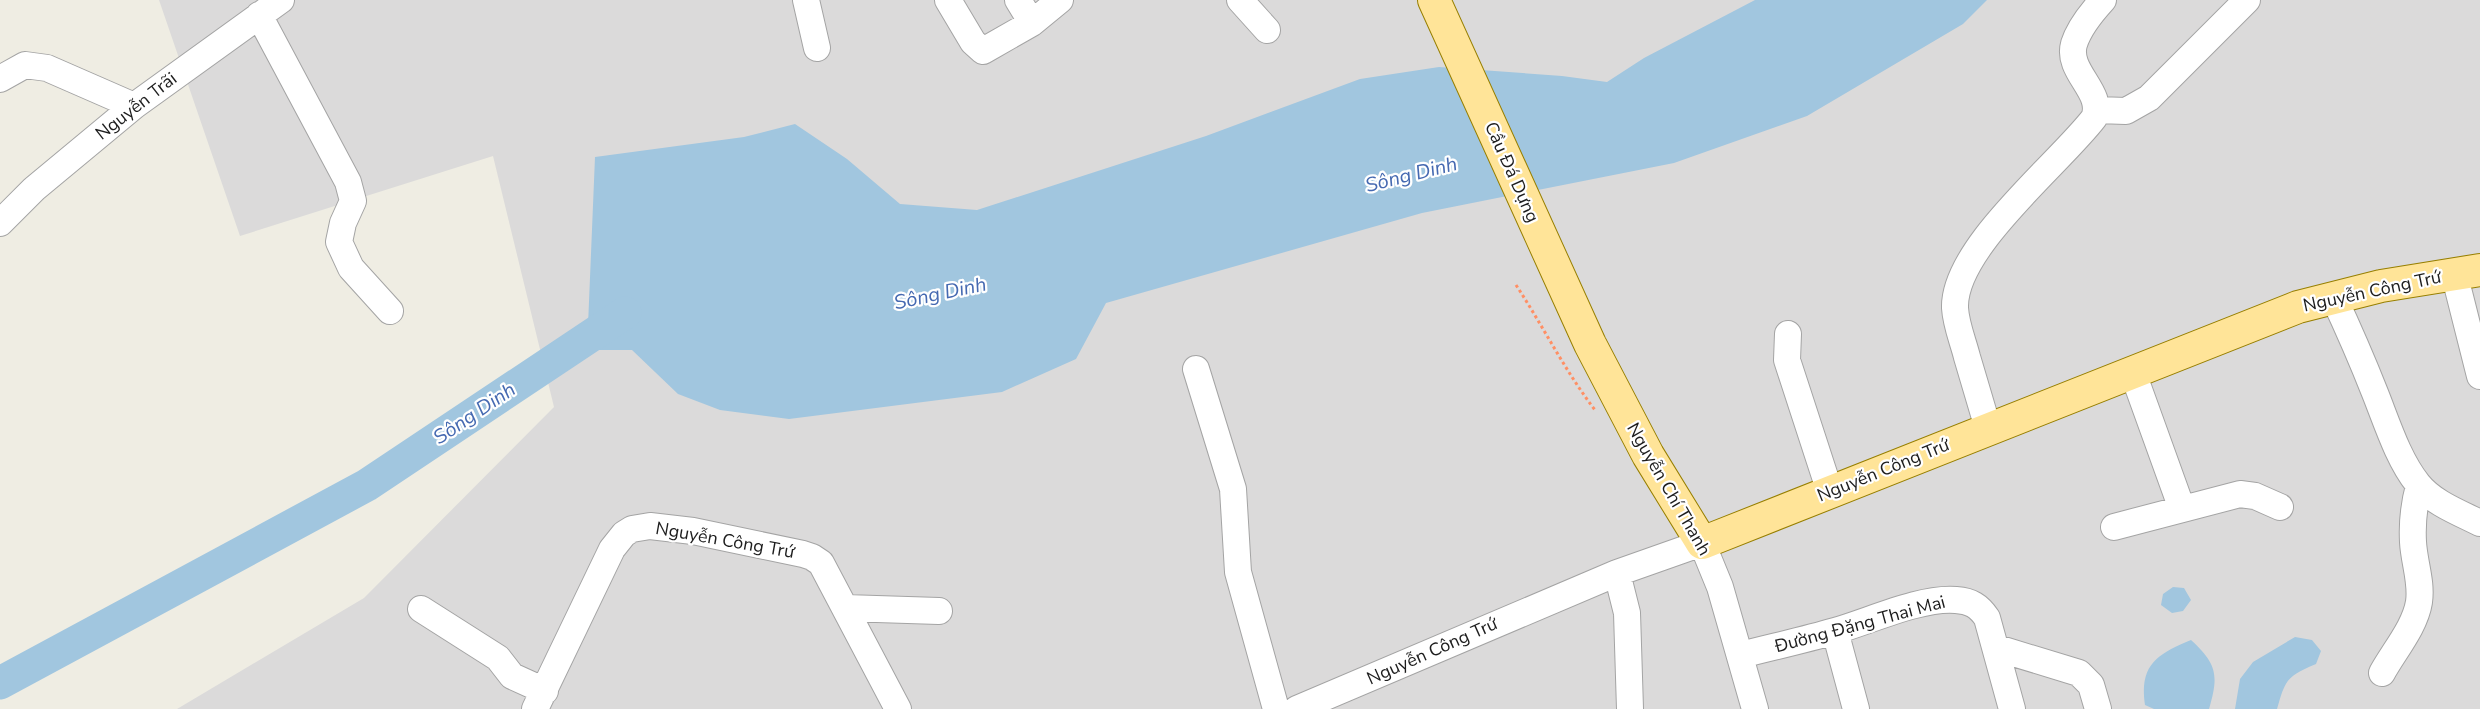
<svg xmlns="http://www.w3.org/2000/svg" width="2480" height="709" font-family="'Nunito Sans',sans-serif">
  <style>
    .residential { fill: #dbdada }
    .water { fill: #a1c6df }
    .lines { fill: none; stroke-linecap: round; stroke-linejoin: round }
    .river { stroke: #a1c6df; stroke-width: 33 }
    .minor-casing { stroke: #a4a4a4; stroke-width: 28 }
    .major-casing { stroke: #977f00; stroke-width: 34 }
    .path { stroke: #ff8f64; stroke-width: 3; stroke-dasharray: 3 3; stroke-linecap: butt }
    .minor { stroke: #fff; stroke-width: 26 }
    .major { stroke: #ffe498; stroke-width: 32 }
    .labels { text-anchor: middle; stroke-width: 4.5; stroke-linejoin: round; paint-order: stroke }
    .street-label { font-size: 18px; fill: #1d1d1d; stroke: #fff }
    .water-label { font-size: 20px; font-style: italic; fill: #4569b1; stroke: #fff }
  </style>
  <rect width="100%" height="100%" fill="#efede3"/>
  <!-- residential -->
  <path class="residential" d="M159 0H2480V709H177L364 598 554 407 493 156 240 236Z"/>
  <!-- water -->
  <path class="water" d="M1755 0H1987L1963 24 1807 116 1674 163 1422 213 1106 303 1076 359 1002 392 789 419 720 410 678 394 632 350H587L595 157 744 137 795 124 847 159 900 204 977 210 1206 136 1360 79 1439 67 1562 76 1607 82 1644 58Z
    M2173 587 2184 588 2191 600 2183 611 2172 613 2161 605 2163 594Z
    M2295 637 2312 640 2321 651 2316 664C2287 676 2285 680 2277 709H2235L2240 679 2253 662Z
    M2191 640C2217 664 2219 675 2209 709H2154L2145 705C2139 665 2157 654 2191 640Z"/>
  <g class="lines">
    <!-- river -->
    <path class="river" d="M0 683 367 485 625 313"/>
    <!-- minor casing -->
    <g class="minor-casing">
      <path id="minor" d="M806 0 817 48
        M948 0 973 42 983 51 1032 23 1060 0
        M1018 0 1032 23
        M1240 0 1267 30
        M259 15 348 182 353 201 343 223 339 242 351 268 390 311
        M0 79 25 65 47 68 134 106
        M2097 110 2126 111 2149 98 2247 0
        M0 223 34 189 134 106 281 0
        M2454 273 2480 376
        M2333 296C2348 328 2362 360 2375 393 2387 423 2398 459 2418 484 2433 503 2460 513 2480 523
        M1788 334 1787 360 1830 492
        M1196 369 1233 489 1238 572 1276 709
        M2133 373 2182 509
        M1988 428C1981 404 1974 380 1967 357 1963 341 1956 325 1955 308 1953 248 2059 164 2094 118 2105 92 2066 72 2074 44 2079 28 2092 12 2103 0
        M2114 527 2240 494 2255 496 2280 507
        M1617 573 1627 613 1630 709
        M845 608 939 611
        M421 609 498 658 512 676 545 691
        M1835 631 1856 709
        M1997 648 2079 673 2091 685 2098 709
        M1741 655C1772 647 1804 640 1835 631 1870 621 1921 597 1956 600 1971 601 1979 606 1987 618L2012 709
        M2382 673C2394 651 2415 627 2419 602 2422 582 2414 562 2413 542 2412 523 2414 504 2419 486
        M535 709 612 549 624 534 632 529 650 526 693 531 803 554 812 557 821 563 898 709
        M1297 709 1617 573 1702 543 1720 587 1755 709"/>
    </g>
    <!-- major casing -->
    <g class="major-casing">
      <path id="major" d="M1434 0 1590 344 1648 455 1702 543 2298 307 2381 286 2480 270"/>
    </g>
    <!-- path -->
    <path class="path" d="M1516 285C1543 326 1565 371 1595 410"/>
    <!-- minor -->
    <use href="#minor" class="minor"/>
    <!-- major -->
    <use href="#major" class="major"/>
  </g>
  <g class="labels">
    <!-- street labels -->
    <g class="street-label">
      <text transform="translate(136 106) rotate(-38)" y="6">Nguyễn Trãi</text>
      <text transform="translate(1512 172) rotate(66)" y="6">Cầu Đá Dựng</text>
      <text transform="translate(2372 291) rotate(-12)" y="6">Nguyễn Công Trứ</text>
      <text transform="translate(1883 470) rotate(-22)" y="6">Nguyễn Công Trứ</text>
      <text transform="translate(1669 489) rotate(60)" y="6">Nguyễn Chí Thanh</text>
      <text transform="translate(725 540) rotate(10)" y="6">Nguyễn Công Trứ</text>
      <text transform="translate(1860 624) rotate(-15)" y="6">Đường Đặng Thai Mai</text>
      <text transform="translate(1432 651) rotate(-24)" y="6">Nguyễn Công Trứ</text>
    </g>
    <!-- water labels -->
    <g class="water-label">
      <text transform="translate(1411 174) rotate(-14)" y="7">Sông Dinh</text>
      <text transform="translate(940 293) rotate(-12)" y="7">Sông Dinh</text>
      <text transform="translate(474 413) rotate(-34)" y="7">Sông Dinh</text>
    </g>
  </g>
</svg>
